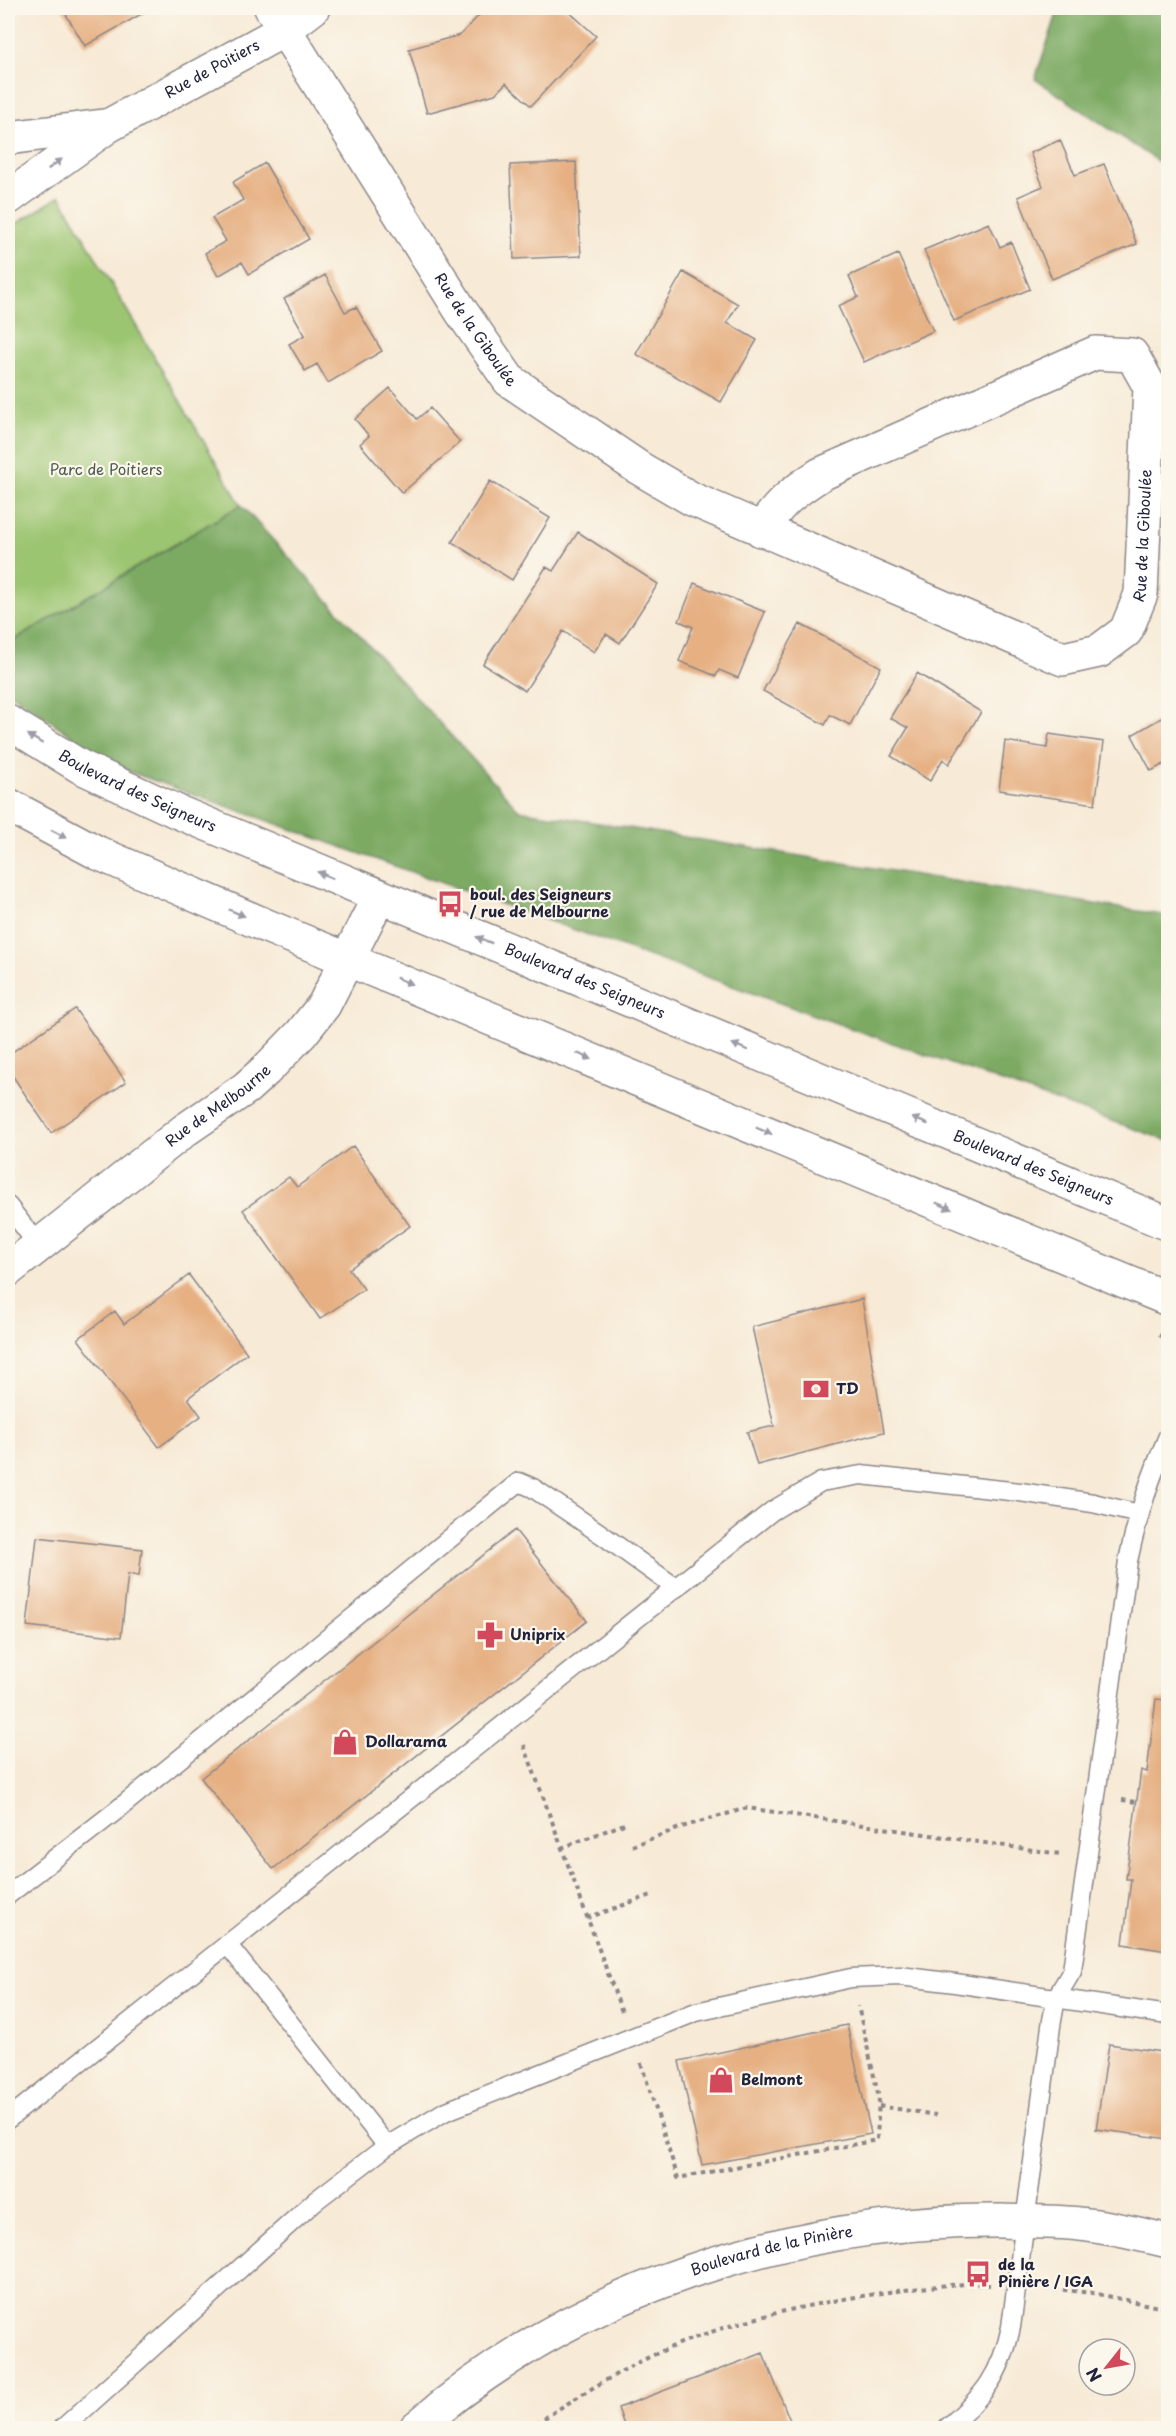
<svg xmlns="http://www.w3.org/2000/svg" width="1176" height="2436" font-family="'Playpen Sans',sans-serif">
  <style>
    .green { fill: #9cc571; stroke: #5f7456; stroke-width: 1.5 }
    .forest { fill: #7daa63; stroke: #50664f; stroke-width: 1.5 }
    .building { fill: #e6b083 }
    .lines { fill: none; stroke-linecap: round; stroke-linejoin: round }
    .service-casing { stroke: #8c8688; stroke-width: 21 }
    .minor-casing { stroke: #8c8688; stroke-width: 36 }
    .tertiary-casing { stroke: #8c8688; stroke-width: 36 }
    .path { stroke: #8c8688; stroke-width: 4; stroke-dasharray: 4.5 4.5; stroke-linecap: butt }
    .service { stroke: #fff; stroke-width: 18 }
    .minor { stroke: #fff; stroke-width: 33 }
    .tertiary { stroke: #fff; stroke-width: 33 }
    .oneway { fill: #9c9ca7 }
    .labels { text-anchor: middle; stroke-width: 4.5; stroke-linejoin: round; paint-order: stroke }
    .street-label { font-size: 15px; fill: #22223b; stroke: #fbf7ec }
    .park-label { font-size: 15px; fill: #4d5b4e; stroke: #fbf7ec }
    .poi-label { font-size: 15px; font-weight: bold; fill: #22223b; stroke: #fbf7ec; text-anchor: start }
  </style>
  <rect width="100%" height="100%" fill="#fbf7ec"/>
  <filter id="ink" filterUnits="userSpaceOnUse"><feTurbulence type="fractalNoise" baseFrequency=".0167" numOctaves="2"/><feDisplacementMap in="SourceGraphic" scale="12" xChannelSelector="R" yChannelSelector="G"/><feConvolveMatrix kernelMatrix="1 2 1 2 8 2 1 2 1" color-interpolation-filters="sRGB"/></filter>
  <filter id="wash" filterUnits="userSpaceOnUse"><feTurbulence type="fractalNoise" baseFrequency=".008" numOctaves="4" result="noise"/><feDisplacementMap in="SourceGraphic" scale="24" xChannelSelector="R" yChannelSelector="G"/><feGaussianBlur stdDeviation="1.35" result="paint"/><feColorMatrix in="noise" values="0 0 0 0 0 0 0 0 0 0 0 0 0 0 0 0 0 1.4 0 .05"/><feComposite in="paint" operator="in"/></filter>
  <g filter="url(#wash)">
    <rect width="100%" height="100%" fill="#f7ead6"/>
    <!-- green -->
    <path class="green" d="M60 196 241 505 8 644V229Z"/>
    <!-- forest -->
    <path class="forest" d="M1059 8H1168V168L1035 79Z
      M241 505 519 810 1168 916V1141L116 767 8 691V644Z"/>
    <g id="blocks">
      <!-- building -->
      <path class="building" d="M62 8H152L85 46Z
        M486 8H565L596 36 531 106 506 83 495 94 427 113 409 49 460 35Z
        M1060 140 1075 175 1104 164 1137 244 1052 279 1018 197 1043 186 1030 153Z
        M576 162 581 256 514 259 510 165Z
        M265 163 309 239 249 274 242 262 218 276 205 253 226 241 212 218 243 200 233 182Z
        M989 223 1000 247 1011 242 1030 289 954 321 924 250Z
        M898 254 933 331 864 362 838 306 858 297 849 276Z
        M683 272 738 304 727 323 757 340 721 402 636 354Z
        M325 275 345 312 356 307 382 351 328 383 317 364 305 371 289 344 305 335 284 299Z
        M390 388 417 419 430 408 460 442 402 493 360 444 369 436 355 419Z
        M490 481 550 518 512 580 452 542Z
        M578 532 658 584 620 643 606 634 594 652 563 631 525 691 483 664 546 567 553 571Z
        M694 583 765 612 738 678 719 670 716 676 679 661 693 627 679 621Z
        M800 624 881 667 850 725 830 715 825 725 763 691Z
        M917 673 981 712 949 764 943 759 930 781 891 756 908 728 890 718Z
        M1168 714V762L1151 771 1132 735Z
        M1049 734 1104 742 1095 804 999 790 1005 741 1047 748Z
        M75 1009 126 1082 51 1133 8 1069V1055Z
        M353 1146 410 1226 349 1269 364 1289 320 1319 243 1210 289 1177 297 1187Z
        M189 1275 247 1353 188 1398 201 1416 159 1447 78 1339 115 1311 124 1324Z
        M862 1299 884 1432 757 1465 747 1432 774 1426 752 1327Z
        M515 1530 587 1621 273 1869 201 1778Z
        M37 1537 142 1549 139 1576 128 1574 121 1637 27 1626Z
        M1167 1684H1168V1951L1123 1944 1131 1879H1126L1141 1770 1147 1772 1156 1699 1165 1700Z
        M847 2025 871 2134 702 2165 679 2061Z
        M1109 2044 1168 2053V2139L1096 2129Z
        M763 2353 793 2428H625L618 2408Z"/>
    </g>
  </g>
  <g filter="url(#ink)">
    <use href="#blocks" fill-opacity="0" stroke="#8c8688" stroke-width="1.5"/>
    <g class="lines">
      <!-- service casing -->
      <g class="service-casing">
        <path id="service" d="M8 1206 39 1246
          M8 1895 117 1810 519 1482 533 1488 601 1534 676 1588
          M227 1944 387 2146
          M8 2119 772 1511 821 1482 861 1475 1020 1492 1093 1503 1139 1514
          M63 2428 315 2201 387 2146 444 2112 696 2012 851 1978 900 1976 955 1983 1168 2015
          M947 2428C984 2396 1001 2375 1011 2327L1051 2026 1056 1998 1072 1971 1128 1561C1137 1518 1150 1477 1168 1436"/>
      </g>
      <!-- minor casing -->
      <g class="minor-casing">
        <g id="minor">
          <path id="s1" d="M271 8 461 311 509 380 639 468 692 499 1063 659 1099 651 1126 631 1141 594 1150 387 1132 355 1095 353 821 474C793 492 780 502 761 530"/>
          <path d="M8 138 103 126"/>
          <path id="s2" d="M8 198 108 126 284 30 313 8"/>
          <path id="s3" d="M8 1270 185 1130 246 1088 266 1070 301 1034 324 1005 379 897"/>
        </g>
      </g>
      <!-- tertiary casing -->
      <g class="tertiary-casing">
        <g id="tertiary">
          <path id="s4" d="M8 722 81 767 178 812 1168 1224"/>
          <path d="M8 805 98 853 269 927 1168 1299"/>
          <path id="s5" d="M416 2428C577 2288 791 2219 1002 2221 1031 2222 1060 2221 1088 2225 1115 2228 1142 2235 1168 2241"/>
        </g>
      </g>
      <!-- path -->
      <path class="path" d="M1159 1335 1168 1339
        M524 1745 622 2012
        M1122 1800 1137 1802
        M632 1846 682 1827 747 1808 1060 1854
        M561 1848 624 1824
        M587 1918 652 1895
        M641 2063 678 2178 877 2140 879 2098 858 2006
        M879 2106 936 2115
        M1045 2288 1093 2293 1168 2309
        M529 2428C571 2401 614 2373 660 2352 731 2320 812 2303 889 2292 922 2288 957 2282 990 2285"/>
      <!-- service -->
      <use href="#service" class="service"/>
      <!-- minor -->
      <use href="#minor" class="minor"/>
      <!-- tertiary -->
      <use href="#tertiary" class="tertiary"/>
    </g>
    <!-- one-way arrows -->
    <defs><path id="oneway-solid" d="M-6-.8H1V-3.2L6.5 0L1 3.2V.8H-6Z" transform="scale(1.5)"/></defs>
    <g class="oneway">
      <use href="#oneway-solid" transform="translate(55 164) rotate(-36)"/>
      <use href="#oneway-solid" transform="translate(35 739) rotate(-148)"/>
      <use href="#oneway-solid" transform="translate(59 834) rotate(27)"/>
      <use href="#oneway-solid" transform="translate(325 875) rotate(-157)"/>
      <use href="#oneway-solid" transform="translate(237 913) rotate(23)"/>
      <use href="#oneway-solid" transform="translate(484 940) rotate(-158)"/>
      <use href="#oneway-solid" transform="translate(404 981) rotate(23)"/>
      <use href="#oneway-solid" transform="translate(740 1047) rotate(-157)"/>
      <use href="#oneway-solid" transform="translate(584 1056) rotate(23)"/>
      <use href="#oneway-solid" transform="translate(920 1121) rotate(-158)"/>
      <use href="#oneway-solid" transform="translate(764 1131) rotate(23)"/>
      <use href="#oneway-solid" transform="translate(944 1206) rotate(23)"/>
    </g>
  </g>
  <!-- icons -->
  <defs>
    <g id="bus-bare" transform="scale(2.07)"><path d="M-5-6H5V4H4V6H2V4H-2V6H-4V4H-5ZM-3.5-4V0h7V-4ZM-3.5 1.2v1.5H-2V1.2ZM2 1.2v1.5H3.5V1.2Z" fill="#d1495b" stroke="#fbf7ec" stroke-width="2.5" paint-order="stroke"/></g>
    <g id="bank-bare" transform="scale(2.07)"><path d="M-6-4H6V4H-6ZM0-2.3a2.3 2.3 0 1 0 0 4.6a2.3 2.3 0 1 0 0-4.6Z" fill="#d1495b" stroke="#fbf7ec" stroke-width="2.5" paint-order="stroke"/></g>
    <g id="pharmacy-bare" transform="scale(2.07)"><path d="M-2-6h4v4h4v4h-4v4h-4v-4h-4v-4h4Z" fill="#d1495b" stroke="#fbf7ec" stroke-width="2.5" paint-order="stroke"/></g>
    <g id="shop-bare" transform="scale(2.07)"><path d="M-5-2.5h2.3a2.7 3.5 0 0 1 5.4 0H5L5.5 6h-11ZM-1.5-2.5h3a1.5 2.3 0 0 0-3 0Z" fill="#d1495b" stroke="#fbf7ec" stroke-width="2.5" paint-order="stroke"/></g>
  </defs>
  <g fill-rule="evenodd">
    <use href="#bus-bare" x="450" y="904"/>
    <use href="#bank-bare" x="816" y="1389"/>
    <use href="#pharmacy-bare" x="490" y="1635"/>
    <use href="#shop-bare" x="345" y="1742"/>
    <use href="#shop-bare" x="721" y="2080"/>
    <use href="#bus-bare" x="978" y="2274"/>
  </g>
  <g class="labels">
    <!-- street labels -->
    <g class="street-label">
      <text dy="5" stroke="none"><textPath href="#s2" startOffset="242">Rue de Poitiers</textPath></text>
      <text dy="5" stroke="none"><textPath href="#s1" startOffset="381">Rue de la Giboulée</textPath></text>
      <text dy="5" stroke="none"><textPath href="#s1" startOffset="1233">Rue de la Giboulée</textPath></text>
      <text dy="5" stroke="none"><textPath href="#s4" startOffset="147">Boulevard des Seigneurs</textPath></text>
      <text dy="5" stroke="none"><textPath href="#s4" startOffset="633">Boulevard des Seigneurs</textPath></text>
      <text dy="5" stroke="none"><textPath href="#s3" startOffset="267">Rue de Melbourne</textPath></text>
      <text dy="5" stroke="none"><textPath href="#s4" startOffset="1119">Boulevard des Seigneurs</textPath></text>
      <text dy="5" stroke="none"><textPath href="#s5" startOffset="402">Boulevard de la Pinière</textPath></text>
    </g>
    <!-- park labels -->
    <g class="park-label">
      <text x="106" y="475">Parc de Poitiers</text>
    </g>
    <!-- poi labels -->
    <g class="poi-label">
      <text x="470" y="900">boul. des Seigneurs<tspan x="470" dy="17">/ rue de Melbourne</tspan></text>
      <text x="836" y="1394">TD</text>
      <text x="510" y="1640">Uniprix</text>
      <text x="365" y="1747">Dollarama</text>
      <text x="741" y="2085">Belmont</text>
      <text x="998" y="2270">de la<tspan x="998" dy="17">Pinière / IGA</tspan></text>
    </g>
  </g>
  <!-- margin -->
  <rect width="1176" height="2436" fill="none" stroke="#fbf7ec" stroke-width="30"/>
  <!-- north arrow -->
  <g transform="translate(1107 2367) rotate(239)"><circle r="28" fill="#fbf7ec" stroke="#a4a2a5" stroke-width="1.5"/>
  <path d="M0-4.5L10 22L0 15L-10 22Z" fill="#d1495b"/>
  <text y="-9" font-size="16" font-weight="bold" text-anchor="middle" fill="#22223b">N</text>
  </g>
</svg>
